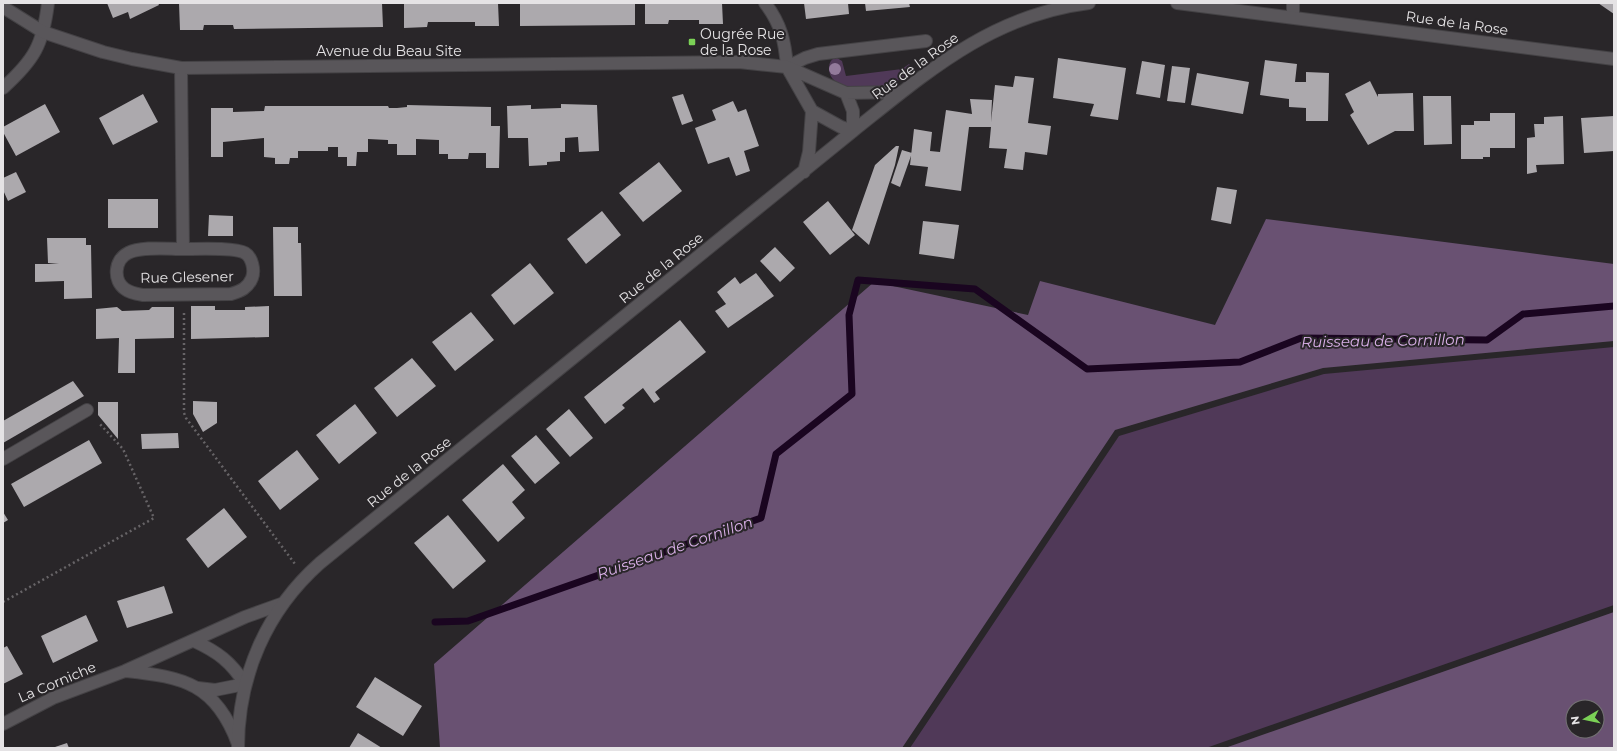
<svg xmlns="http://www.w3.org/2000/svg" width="1617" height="751" font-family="Montserrat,sans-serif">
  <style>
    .green { fill: #503958 }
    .forest { fill: #695172; fill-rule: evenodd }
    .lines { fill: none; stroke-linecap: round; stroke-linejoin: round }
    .stream { stroke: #1a0520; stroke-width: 7 }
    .building { fill: #aca9ad }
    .street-casing { stroke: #444245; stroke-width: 14 }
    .secondary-casing { stroke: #444245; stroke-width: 14 }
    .path { stroke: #676467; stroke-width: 2.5; stroke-dasharray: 2 3; stroke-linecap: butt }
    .street { stroke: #59565a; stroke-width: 12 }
    .secondary { stroke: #59565a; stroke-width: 12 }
    .tree { fill: #937a9b }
    .poi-dot { fill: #7bd156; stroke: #292629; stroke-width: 1.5 }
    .labels { text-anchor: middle; stroke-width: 4; stroke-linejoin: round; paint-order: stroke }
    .street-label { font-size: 14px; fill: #e5e3e5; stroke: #292629 }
    .poi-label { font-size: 14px; fill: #e5e3e5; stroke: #292629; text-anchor: start }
    .water-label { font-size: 15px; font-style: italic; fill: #dab0e9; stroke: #292629 }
  </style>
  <rect width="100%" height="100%" fill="#292629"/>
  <!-- green -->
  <path class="green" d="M834 58H837L842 61 846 76 902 69 909 64 913 69C905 75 897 83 887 86 871 91 830 92 829 69 829 64 830 61 834 58Z
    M1614 347V605L1206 748H910L1119 436 1324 374Z"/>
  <!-- forest -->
  <path class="forest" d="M1266 219 1614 264V341L1323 368 1115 430 902 748H440L434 664 874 282 1028 315 1040 281 1215 325Z
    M1614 612V748H1225ZM1573 707H1597V731H1573Z"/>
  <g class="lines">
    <!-- stream -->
    <path class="stream" d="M435 622 468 621 761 518 776 454 852 394 849 315 858 280 975 289 1087 369 1240 362 1301 338 1487 340 1523 314 1614 306"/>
  </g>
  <!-- building -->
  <path class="building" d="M107 3H158L159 5 130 19 128 12 113 18Z
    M179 3H382L383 27 234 29 233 25H204L203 30H180Z
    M404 3H498L499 26H475V22H428L427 27 404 28Z
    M520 3H635V25L520 26Z
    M645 3H722L723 24H699V20H669L668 24H645Z
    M804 3H848L849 14 806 19Z
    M865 3H909L910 7 866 11Z
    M1598 3H1614V14Z
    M1058 58 1126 68 1118 120 1090 116 1094 104 1053 98Z
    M1265 60 1297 64 1295 82H1306V72L1329 73 1328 121H1306V108L1289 107V99L1260 95Z
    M1142 61 1165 65 1160 98 1136 94Z
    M1172 66 1190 68 1185 103 1167 101Z
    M1197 73 1249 82 1243 114 1191 105Z
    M1015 76 1034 78 1028 123 1051 126 1047 155 1025 152 1023 170 1004 168 1007 149 989 148 991 127H969L961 191 925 186 928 167 910 165 914 129 932 132 930 151 940 152 946 110 972 114 970 99 992 100 991 122 995 85 1013 87Z
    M1370 81 1378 97V94L1413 93 1414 131H1395L1368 145 1350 115 1354 112 1345 94Z
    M143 94 158 122 113 145 99 118Z
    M683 94 693 121 682 125 672 97Z
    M1423 96H1451L1452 144 1424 145Z
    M733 101 738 112 746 109 759 146 744 151 750 171 736 176 729 157 708 164 695 128 716 120 712 110Z
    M45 104 60 132 16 156 3 132V127Z
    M561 104 597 105 599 151 579 152 578 137 565 138V152H560V161L547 162V165L529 166 528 138H508L507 106 531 105V109L561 108Z
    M407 105 491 107V126H500L499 168H486V153H469L468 159H448V154H439V140L416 139V155H397V144H388V140L368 139V152H357L356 166H347V157H338V147H328V151H298V158H290L289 164H275V158L264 157V138L223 142V157H211V108H233V112L264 111 265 106H388L389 108H397L407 107Z
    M1490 113H1515V148H1490V157H1483V159H1461V125H1474V121H1490V128Z
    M1563 116 1564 164 1536 165 1537 172 1527 174V138L1535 137 1534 124H1544V117Z
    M1614 116V151L1584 153 1581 118Z
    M896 146H899L895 165 869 245 852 230 875 165Z
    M902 150 912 153 900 187 891 183Z
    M659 162 682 191 643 222 619 193Z
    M16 172 26 192 8 201 3 190V178Z
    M1217 187 1237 190 1231 224 1211 220Z
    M108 199H158V228H108Z
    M828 201 855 235 830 255 803 222Z
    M602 211 621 235 586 264 567 239Z
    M209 215 233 216V236H208Z
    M923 221 959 225 954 259 919 254Z
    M273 227H298V243H301L302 296H274Z
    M47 238H86V245H91L92 298 64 299V281L35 282V264H59L48 263Z
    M775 247 795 268 780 282 760 261Z
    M530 263 554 293 514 325 491 295Z
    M756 273 774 296 728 328 715 311 726 304 717 292 735 277 740 284Z
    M191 306H215V310H245V307L269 306V337L191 339Z
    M117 307 122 311 149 310 152 307H174V338L135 339V373H118L119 338 96 339V309Z
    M471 312 494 340 455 371 432 342Z
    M680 320 706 352 655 392 660 399 654 403 643 388 622 405 625 408 605 424 584 397Z
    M412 358 436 386 397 417 374 388Z
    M73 381 84 396 3 443V421Z
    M193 401 217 402V423L203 432 193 414Z
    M98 402H118V439L98 415Z
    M355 404 377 433 339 464 316 435Z
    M569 409 593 438 570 457 546 429Z
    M178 433 179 448 142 449 141 434Z
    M536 435 560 463 535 484 511 456Z
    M89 440 102 463 24 507 11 484Z
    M297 450 319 479 280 510 258 481Z
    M503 464 525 490 512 502 525 518 498 542 462 500Z
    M224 508 247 537 208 568 186 539Z
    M3 512 8 520 3 523Z
    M448 515 486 561 453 589 414 543Z
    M164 586 173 613 127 628 117 601Z
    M86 615 98 641 53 663 41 636Z
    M7 646 23 674 3 684V648Z
    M375 677 422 706 403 736 356 707Z
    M358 733 382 748H349Z
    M67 743 69 748H52Z"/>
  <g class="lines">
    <!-- street casing -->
    <g class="street-casing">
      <path id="street" d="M765 3C781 24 785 41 787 67L805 58 818 54 926 41
        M1293 17V3
        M181 68 183 249C196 249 235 247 245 253 252 257 255 270 252 278 248 288 241 291 231 294L143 295C137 294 130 293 125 289 113 281 114 260 128 253 141 246 168 249 183 249
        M3 88C34 60 43 45 48 3
        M3 459 87 410
        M194 641C218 652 231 662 245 684L215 690 198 688
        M126 671C184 677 216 684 238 744
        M3 724 53 698 125 671 245 617 281 604"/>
    </g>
    <!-- secondary casing -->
    <g class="secondary-casing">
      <path id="secondary" d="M1177 3 1614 59
        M3 7 43 32 103 52 132 59 181 68 739 62 787 67 846 93 902 92
        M787 67 812 111 841 127 853 131
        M846 93 853 111V131
        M804 172 809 152 812 111
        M238 748C238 676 266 611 320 563L853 131C926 73 991 15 1089 3"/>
    </g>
    <!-- path -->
    <path class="path" d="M184 313V413L186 418 295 564
      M3 602 154 518 123 449 99 423"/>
    <!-- street -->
    <use href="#street" class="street"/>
    <!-- secondary -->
    <use href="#secondary" class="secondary"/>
  </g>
  <!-- trees -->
  <circle class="tree" cx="835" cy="69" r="6"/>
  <!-- markers -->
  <rect class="poi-dot" x="688" y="38" width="8" height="8" rx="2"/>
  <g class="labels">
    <!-- street labels -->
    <g class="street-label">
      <text transform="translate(1457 23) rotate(8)" y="5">Rue de la Rose</text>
      <text x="389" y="56">Avenue du Beau Site</text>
      <text transform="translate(915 66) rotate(-36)" y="5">Rue de la Rose</text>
      <text transform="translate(661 268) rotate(-39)" y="5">Rue de la Rose</text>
      <text transform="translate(187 277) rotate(-1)" y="5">Rue Glesener</text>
      <text transform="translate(409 472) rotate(-39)" y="5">Rue de la Rose</text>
      <text transform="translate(57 682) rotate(-23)" y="5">La Corniche</text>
    </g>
    <!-- poi labels -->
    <g class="poi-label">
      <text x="700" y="39">Ougrée Rue<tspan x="700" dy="16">de la Rose</tspan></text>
    </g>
    <!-- water labels -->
    <g class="water-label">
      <text transform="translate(1383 341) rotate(-1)" y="5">Ruisseau de Cornillon</text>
      <text transform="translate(675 548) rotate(-19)" y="5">Ruisseau de Cornillon</text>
    </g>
  </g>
  <!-- border -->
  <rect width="1617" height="751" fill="none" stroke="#e5e3e5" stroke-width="8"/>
  <!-- north arrow -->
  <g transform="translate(1585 719) rotate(261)"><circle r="19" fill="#292629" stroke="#747274"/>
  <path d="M0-3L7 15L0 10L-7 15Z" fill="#7bd156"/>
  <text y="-6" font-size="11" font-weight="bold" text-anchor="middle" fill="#e5e3e5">N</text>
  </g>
</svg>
